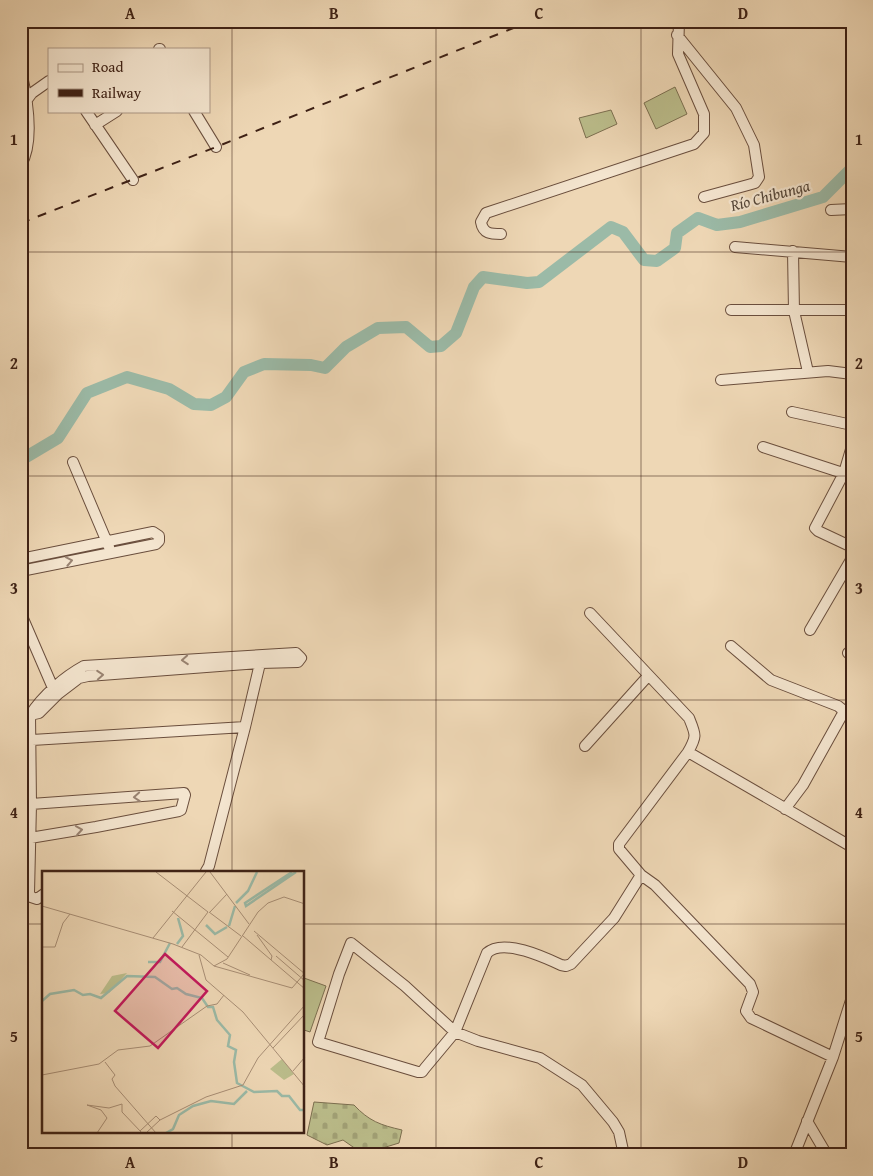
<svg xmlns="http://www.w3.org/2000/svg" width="873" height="1176" font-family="'Gentium Book Plus',serif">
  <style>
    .cemetery { fill: url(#cemetery-stones); stroke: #7c6f50 }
    .pitch { fill: #bbbd8b; stroke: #7c6f50 }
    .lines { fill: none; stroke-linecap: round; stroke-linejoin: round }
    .canal { stroke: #9bbaa7; stroke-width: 7 }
    .river { stroke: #9bbaa7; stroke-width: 12 }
    .minor-casing { stroke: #6a4e3d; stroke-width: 12 }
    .minor { stroke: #f4e5cf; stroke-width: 10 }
    .rail { stroke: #3e2115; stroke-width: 2; stroke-dasharray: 9 9; stroke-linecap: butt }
    .oneway { stroke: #998372 }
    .grid { fill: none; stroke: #3e2115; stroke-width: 1; stroke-opacity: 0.55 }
    .labels { text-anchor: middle; stroke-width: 4.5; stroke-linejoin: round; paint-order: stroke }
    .water-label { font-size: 16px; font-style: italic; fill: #55473a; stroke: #f4e5cf }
    .inset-river { fill: none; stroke: #9bbaa7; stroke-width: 2.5 }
    .inset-road { fill: none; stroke: #a88e75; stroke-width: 1 }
    .view { fill: #c2185b; fill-opacity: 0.15; stroke: #c2185b; stroke-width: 2.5 }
    .inset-edge { fill: none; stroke: #3e2115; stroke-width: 2.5 }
    .neatline { fill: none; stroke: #3e2115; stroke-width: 2 }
    .grid-label { font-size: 16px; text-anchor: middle; font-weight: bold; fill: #3e2115 }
  </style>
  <defs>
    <pattern id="cemetery-stones" width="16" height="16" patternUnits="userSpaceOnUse" patternTransform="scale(1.25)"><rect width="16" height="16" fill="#bbbd8b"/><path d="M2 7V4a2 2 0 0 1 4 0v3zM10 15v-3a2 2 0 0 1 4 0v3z" fill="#a2a277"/></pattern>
  </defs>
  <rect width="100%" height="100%" fill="#eed7b5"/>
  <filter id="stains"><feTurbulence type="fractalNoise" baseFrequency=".004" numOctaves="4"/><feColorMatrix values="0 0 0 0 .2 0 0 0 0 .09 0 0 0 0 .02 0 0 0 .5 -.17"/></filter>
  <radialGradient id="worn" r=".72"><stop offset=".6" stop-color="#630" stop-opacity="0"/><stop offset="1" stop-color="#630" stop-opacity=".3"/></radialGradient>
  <!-- cemetery -->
  <path class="cemetery" d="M314 1102 354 1105C369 1121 380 1125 402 1130L399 1143 363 1154 343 1140 327 1145 307 1135Z"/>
  <!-- pitch -->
  <path class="pitch" d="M675 87 687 114 656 129 644 103Z
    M611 110 617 124 586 138 579 118Z
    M304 978 326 986 310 1032 304 1030Z"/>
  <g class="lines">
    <!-- canal -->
    <path class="canal" d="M21 117 24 138 21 147"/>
    <!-- river -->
    <path class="river" d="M21 460 58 438 87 393 127 377 169 389 194 404 211 405 226 397 244 372 264 364 311 365 325 368 346 347 378 328 406 327 430 347 441 346 456 333 474 287 483 277 527 283 539 282 611 227 623 232 644 260 657 261 675 248 677 233 698 218 717 225 740 222 823 197 852 168"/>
    <!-- minor casing -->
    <g class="minor-casing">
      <path id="minor" d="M677 35 736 108 754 145 759 177 755 183 748 185 704 197
        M159 49H160
        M21 71C27 97 35 141 21 165
        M26 101 32 93 49 81
        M86 111 133 180
        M194 111 216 147
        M95 125 117 111
        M831 210 852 209
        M501 234C491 234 483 234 481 222L486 213 694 144 704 133V114L678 54 679 21
        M735 247 852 257
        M793 251 794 311 808 372
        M731 310H852
        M721 380 828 371 852 374
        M792 412 852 425
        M852 446 844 473 815 528 818 531 852 547
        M763 447 852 476
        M73 462 109 547
        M21 559 153 532 159 536V541L156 544 21 571
        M590 613 689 718C696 735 697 736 688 752L619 844V849L641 875
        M21 614 53 688
        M810 630 852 558
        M731 646 771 680 838 706 843 710 842 715 803 785 785 809
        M848 653 852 654
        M21 712 30 715 39 713 58 694 79 678 88 676 260 663 298 662 301 658 296 653 84 666C64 677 43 695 30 715
        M30 715 31 804 29 893 31 897 37 899 44 894
        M32 740 245 727
        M585 746 648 676
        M688 752 852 847
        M30 838 96 827 179 811 181 810 185 795 184 793 31 804
        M206 871 209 866 245 727 261 659
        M807 1121 827 1155
        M624 1155 619 1132 613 1122 582 1085 540 1058 478 1041 455 1032 425 1068 422 1072H418L318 1042 339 974 351 943 405 986 455 1032 487 953C503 938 544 957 561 965L566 966 571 964 614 918 641 875 655 885 750 984 753 992 746 1011 751 1018 833 1057
        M794 1155 833 1057 852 997"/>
    </g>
    <!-- minor -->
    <use href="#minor" class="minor"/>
    <!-- rail -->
    <path class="rail" d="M21 223 216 147 531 21"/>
  </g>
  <!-- one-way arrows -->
  <defs><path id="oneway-chevron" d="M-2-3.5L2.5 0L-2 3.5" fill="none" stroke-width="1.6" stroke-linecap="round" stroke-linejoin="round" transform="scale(1.25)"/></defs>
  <g class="oneway">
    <use href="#oneway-chevron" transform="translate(69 561) rotate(-11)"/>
    <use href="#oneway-chevron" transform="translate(185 660) rotate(176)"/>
    <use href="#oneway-chevron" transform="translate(100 675) rotate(-4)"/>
    <use href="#oneway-chevron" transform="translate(137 797) rotate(176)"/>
    <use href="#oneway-chevron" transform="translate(79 830) rotate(-9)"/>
  </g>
  <!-- grid -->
  <path class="grid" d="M232 21V872M436 21V1155M641 21V1155M21 252H852M21 476H852M21 700H852M21 924H44M304 924H852M232 1132V1155"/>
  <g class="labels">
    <!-- water labels -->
    <g class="water-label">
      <text transform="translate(770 195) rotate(-15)" y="6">Río Chibunga</text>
    </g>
  </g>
  <!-- overview -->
  <g transform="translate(42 871)">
    <rect width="262" height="262" fill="#eed7b5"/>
    <path d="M85 102 67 122 58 123 70 105Z" fill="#bbbd8b"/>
    <path d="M240 188 252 203 242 209 228 198Z" fill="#bbbd8b"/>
    <path class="inset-river" d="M250 1 203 32 204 35 254 1M194 32 206 20 215 1M164 54 173 63 185 56M187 55 193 35M135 73 141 65 136 47M106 91H118L128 72M0 130 8 123 32 119 41 124 48 123 59 127 85 105 113 106 130 118 135 117 144 123 160 127 166 136H171L175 149 188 164 186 175 194 179 192 191 195 212 212 221 235 220 240 225H247L258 239H263M124 262 131 258 137 244 151 235 169 230 192 233 205 220"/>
    <path class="inset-road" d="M114 1 166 41M168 1 207 53M0 35 131 73 159 84 172 95 185 88 216 41 226 32 242 26 263 33M130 40 186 86M167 41 199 65M168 41 185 23M212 60 263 103M215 64 230 85 229 89M201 65 263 118M111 67 164 1M0 76H13L21 52 28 43M140 76 166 41M157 84 164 109 201 141 263 216M234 85 263 110M181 92 208 104M172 95 250 117 262 103M231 177 263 143M63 191 73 204 70 208 73 215 114 262M251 200 263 186M0 204 57 193 76 179 108 175 165 135 175 133 182 124M98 260 114 245 118 249M55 262 65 247 59 239 45 234 67 237 80 233V241L100 262M104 262 118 249 164 226 201 214 216 187 263 134"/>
    <path class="view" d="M123 83 165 120 116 177 73 140Z"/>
    <rect width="262" height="262" class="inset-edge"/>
  </g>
  <!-- margin -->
  <rect width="873" height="1176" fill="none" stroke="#eed7b5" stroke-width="55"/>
  <!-- legend -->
  <rect x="48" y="48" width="162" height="65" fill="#f4e5cf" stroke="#ab9785"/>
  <rect x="58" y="64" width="25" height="8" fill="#f4e5cf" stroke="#ab9785"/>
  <text x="92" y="72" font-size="15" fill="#3e2115">Road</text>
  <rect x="58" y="89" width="25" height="8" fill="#3e2115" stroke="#ab9785"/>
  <text x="92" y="98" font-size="15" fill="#3e2115">Railway</text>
  <rect x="28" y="28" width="818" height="1120" class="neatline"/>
  <g class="grid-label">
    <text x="130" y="19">A</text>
    <text x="334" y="19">B</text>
    <text x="539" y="19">C</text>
    <text x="743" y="19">D</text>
    <text x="14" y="145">1</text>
    <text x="859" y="145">1</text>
    <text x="14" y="369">2</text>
    <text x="859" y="369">2</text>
    <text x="14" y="594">3</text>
    <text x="859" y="594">3</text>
    <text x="14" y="818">4</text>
    <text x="859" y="818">4</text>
    <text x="14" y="1042">5</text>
    <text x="859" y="1042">5</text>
    <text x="130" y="1168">A</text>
    <text x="334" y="1168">B</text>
    <text x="539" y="1168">C</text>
    <text x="743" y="1168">D</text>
  </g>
  <rect width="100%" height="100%" filter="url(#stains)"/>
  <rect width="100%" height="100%" fill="url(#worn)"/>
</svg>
